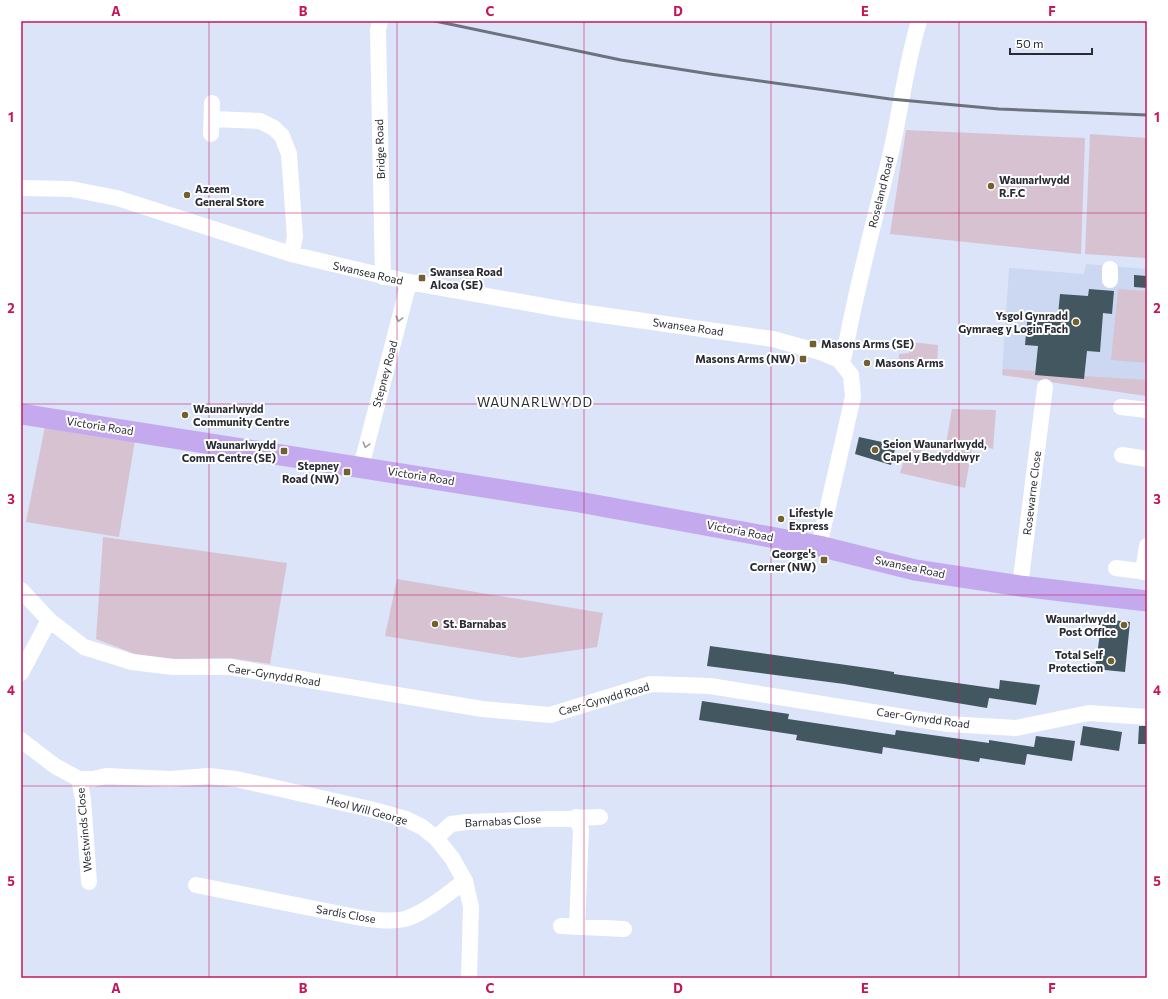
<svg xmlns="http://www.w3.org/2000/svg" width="1168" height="999" font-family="Commissioner,sans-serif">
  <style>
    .built { fill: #ccd8f2 }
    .green { fill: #d7c2d2 }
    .building { fill: #435760 }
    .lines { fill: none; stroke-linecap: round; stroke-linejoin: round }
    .minor { stroke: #fff; stroke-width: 16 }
    .major { stroke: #c5a9ef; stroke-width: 21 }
    .rail { stroke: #6c727e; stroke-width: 3 }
    .oneway { stroke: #9ea0a3 }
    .grid { fill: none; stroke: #c2185b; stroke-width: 1; stroke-opacity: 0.55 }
    .poi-dot { fill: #72612f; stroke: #fff; stroke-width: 1.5 }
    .labels { text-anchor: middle; stroke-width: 4; stroke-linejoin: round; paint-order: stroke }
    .street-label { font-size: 11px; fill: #282b33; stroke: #fff }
    .poi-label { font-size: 11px; font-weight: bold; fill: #282b33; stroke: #fff; text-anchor: start }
    .quarter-label { font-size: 13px; letter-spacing: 1px; fill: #282b33; stroke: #fff }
    .neatline { fill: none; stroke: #c2185b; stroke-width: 1.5 }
    .grid-label { font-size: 13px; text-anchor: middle; font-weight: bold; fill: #c2185b }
  </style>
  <rect width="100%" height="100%" fill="#dbe4f8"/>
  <!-- built -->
  <path class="built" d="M1086 264 1147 269V396L1002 375 1009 268 1084 274Z"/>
  <!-- green -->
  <path class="green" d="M906 130 1085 138 1081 254 890 234Z
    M1090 134 1147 138V258L1085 254Z
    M1118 289 1147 291V363L1111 360Z
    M910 342 938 345 937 365H898L899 354 909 353Z
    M1003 369 1035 371V375L1084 379V376L1147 380V396L1002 375Z
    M952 409 996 410 993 449 973 443 965 488 900 473 908 447 944 456Z
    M45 426 135 440 119 537 26 522Z
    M103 537 287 563 270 664 230 658 173 659 135 654 96 639Z
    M397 579 603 613 597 647 520 658 385 636Z"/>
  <!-- building -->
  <path class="building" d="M1134 275 1147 276V288L1134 287Z
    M1089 289 1114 291 1112 314 1103 313 1100 352 1087 351 1084 379 1035 375 1038 346 1025 345 1028 313 1058 315 1060 294 1088 296Z
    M859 437 896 445 891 465 855 454Z
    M1102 619 1130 622 1125 672 1095 669Z
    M710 646 875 669 894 672V674L999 689 1000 680 1040 685 1036 705 989 698 987 708 844 684 707 666Z
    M702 701 789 714 788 719 895 735 896 730 989 743V740L1034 747 1036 736 1075 741 1072 761 1027 754 1025 765 980 758 979 762 883 747 882 754 796 740 797 735 699 720Z
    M1083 726 1122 732 1119 751 1080 745Z
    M1139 726H1147V744H1138Z"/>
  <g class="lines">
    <!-- minor -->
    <path class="minor" d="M380 21 378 30 383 277
      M212 119 260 121 274 128 282 136 289 154 295 237 291 254
      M211 134 212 103
      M21 188 71 189 117 198 291 254 409 282 566 310 773 339 820 352 839 360 851 375 853 397 819 546
      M1110 269V280
      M839 360 844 356C856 287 875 220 891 152 901 108 906 64 919 21
      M1121 407 1147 410
      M1122 455 1147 459
      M361 467 409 282
      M1116 568 1147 572
      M1143 572 1147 546
      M1020 586 1045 387
      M21 590 49 620 84 647 132 662 173 667H230L482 709 550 715 651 684 710 686 948 724 1016 728 1089 713 1147 717
      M21 673 49 620
      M21 740 55 766 79 779H93L106 776 170 779 208 776 236 779 370 809 406 819 422 827 436 838 452 858 465 881 471 907 469 978
      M79 779 83 799 89 882
      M576 817 581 830 577 926
      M436 838 451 824 467 822 600 817
      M196 885 361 918C376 920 390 922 405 919 424 914 448 893 465 881
      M561 926 624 929"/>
    <!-- major -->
    <path class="major" d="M21 414 579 502 819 546 915 570 1020 586 1147 601"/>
    <!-- rail -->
    <path class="rail" d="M435 21 621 60 710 74 890 99 999 109 1147 115"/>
  </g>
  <!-- one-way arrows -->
  <defs><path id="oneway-chevron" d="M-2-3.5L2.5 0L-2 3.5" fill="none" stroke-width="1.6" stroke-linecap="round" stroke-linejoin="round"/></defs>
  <g class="oneway">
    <use href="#oneway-chevron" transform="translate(399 319) rotate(105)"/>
    <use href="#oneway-chevron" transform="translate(366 445) rotate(105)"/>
  </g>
  <!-- grid -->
  <path class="grid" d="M209 21V978M397 21V978M584 21V978M771 21V978M959 21V978M21 213H1147M21 404H1147M21 595H1147M21 786H1147"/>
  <!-- markers -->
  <g class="poi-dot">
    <circle cx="991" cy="186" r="4"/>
    <circle cx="187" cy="195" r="4"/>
    <rect x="418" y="274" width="8" height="8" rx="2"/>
    <circle cx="1076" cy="322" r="4"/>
    <rect x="809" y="340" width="8" height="8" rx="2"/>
    <rect x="799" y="355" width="8" height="8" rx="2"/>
    <circle cx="867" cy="363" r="4"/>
    <circle cx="185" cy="415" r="4"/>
    <circle cx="875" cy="450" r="4"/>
    <rect x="280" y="447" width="8" height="8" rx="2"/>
    <rect x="343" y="468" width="8" height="8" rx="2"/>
    <circle cx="781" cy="519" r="4"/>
    <rect x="820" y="556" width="8" height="8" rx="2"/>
    <circle cx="435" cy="624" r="4"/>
    <circle cx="1124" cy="625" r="4"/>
    <circle cx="1111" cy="661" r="4"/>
  </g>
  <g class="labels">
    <!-- street labels -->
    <g class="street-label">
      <text transform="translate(380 149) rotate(-92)" y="4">Bridge Road</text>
      <text transform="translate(881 192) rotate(-76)" y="4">Roseland Road</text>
      <text transform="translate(368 273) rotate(13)" y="4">Swansea Road</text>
      <text transform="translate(688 327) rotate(8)" y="4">Swansea Road</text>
      <text transform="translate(385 374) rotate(-75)" y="4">Stepney Road</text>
      <text transform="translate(100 426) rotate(9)" y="4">Victoria Road</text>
      <text transform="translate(421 476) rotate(9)" y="4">Victoria Road</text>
      <text transform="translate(1032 493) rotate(-83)" y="4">Rosewarne Close</text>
      <text transform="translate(740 531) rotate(11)" y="4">Victoria Road</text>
      <text transform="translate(910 567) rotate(12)" y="4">Swansea Road</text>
      <text transform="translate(274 675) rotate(9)" y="4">Caer-Gynydd Road</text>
      <text transform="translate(604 699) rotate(-16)" y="4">Caer-Gynydd Road</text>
      <text transform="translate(923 718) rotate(8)" y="4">Caer-Gynydd Road</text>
      <text transform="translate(367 810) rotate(15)" y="4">Heol Will George</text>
      <text transform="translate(503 821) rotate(-3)" y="4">Barnabas Close</text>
      <text transform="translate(84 830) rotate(-95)" y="4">Westwinds Close</text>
      <text transform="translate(346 914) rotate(10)" y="4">Sardis Close</text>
    </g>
    <!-- poi labels -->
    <g class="poi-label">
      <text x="999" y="184">Waunarlwydd<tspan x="999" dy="13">R.F.C</tspan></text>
      <text x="195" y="193">Azeem<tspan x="195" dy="13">General Store</tspan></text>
      <text x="430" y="276">Swansea Road<tspan x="430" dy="13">Alcoa (SE)</tspan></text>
      <text x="1068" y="320" text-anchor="end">Ysgol Gynradd<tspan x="1068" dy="13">Gymraeg y Login Fach</tspan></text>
      <text x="821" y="348">Masons Arms (SE)</text>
      <text x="795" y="363" text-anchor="end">Masons Arms (NW)</text>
      <text x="875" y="367">Masons Arms</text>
      <text x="193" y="413">Waunarlwydd<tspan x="193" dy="13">Community Centre</tspan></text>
      <text x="883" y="448">Seion Waunarlwydd,<tspan x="883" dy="13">Capel y Bedyddwyr</tspan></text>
      <text x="276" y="449" text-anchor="end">Waunarlwydd<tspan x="276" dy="13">Comm Centre (SE)</tspan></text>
      <text x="339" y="470" text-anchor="end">Stepney<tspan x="339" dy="13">Road (NW)</tspan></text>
      <text x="789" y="517">Lifestyle<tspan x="789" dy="13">Express</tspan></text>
      <text x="816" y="558" text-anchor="end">George's<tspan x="816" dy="13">Corner (NW)</tspan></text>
      <text x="1116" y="623" text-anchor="end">Waunarlwydd<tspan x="1116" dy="13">Post Office</tspan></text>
      <text x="443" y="628">St. Barnabas</text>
      <text x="1103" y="659" text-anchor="end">Total Self<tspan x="1103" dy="13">Protection</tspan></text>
    </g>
    <!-- quarter labels -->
    <g class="quarter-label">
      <text x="535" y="407">WAUNARLWYDD</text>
    </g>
  </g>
  <!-- border -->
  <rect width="1168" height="999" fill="none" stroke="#ffffff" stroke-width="44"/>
  <!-- scale -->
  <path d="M1010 48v6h82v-6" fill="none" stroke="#282b33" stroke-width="2"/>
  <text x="1016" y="48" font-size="12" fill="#282b33" stroke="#ffffff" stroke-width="3" paint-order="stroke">50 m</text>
  <rect x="22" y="22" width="1124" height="955" class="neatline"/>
  <g class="grid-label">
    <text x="116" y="16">A</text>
    <text x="303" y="16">B</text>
    <text x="490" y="16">C</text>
    <text x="678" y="16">D</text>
    <text x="865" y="16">E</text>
    <text x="1052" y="16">F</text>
    <text x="11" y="122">1</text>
    <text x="1157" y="122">1</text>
    <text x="11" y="313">2</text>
    <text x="1157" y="313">2</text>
    <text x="11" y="504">3</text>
    <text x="1157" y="504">3</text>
    <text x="11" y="695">4</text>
    <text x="1157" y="695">4</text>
    <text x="11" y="886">5</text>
    <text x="1157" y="886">5</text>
    <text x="116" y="993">A</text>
    <text x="303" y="993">B</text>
    <text x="490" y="993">C</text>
    <text x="678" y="993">D</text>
    <text x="865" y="993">E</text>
    <text x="1052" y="993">F</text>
  </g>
</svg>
